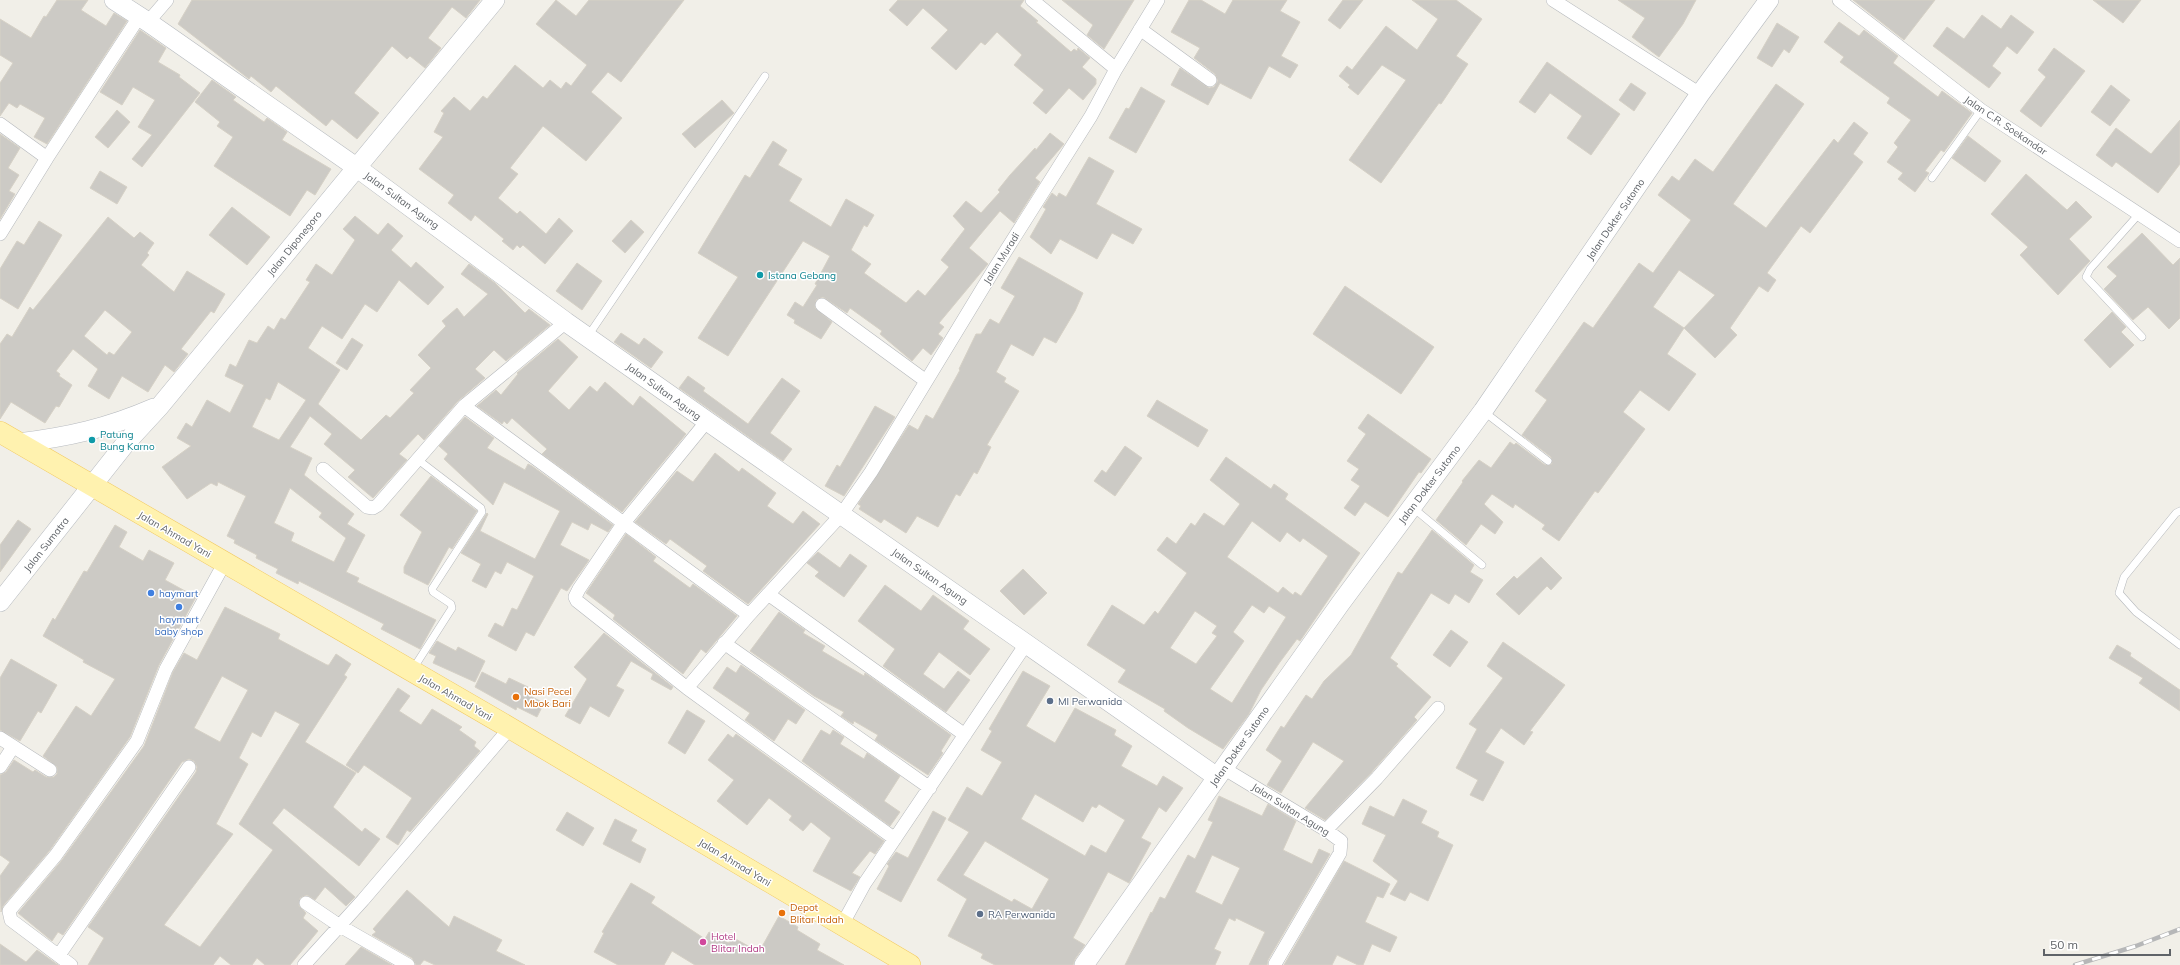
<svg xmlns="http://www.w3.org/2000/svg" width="2180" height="965" font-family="Mulish,sans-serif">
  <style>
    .building { fill: #cccac5; stroke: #d6d1c6; fill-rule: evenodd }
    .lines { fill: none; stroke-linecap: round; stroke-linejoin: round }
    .service-casing { stroke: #b5b8bc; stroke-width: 8 }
    .minor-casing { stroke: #b5b8bc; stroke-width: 14 }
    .secondary-casing { stroke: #b6babf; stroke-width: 20 }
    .primary-casing { stroke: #f2c960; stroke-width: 22 }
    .service { stroke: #fff; stroke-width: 7 }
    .minor { stroke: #fff; stroke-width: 13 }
    .secondary { stroke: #fff; stroke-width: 19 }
    .primary { stroke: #fff2af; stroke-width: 21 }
    .rail-casing { stroke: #b6b7b8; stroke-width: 4.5 }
    .rail { stroke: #fff; stroke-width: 3; stroke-dasharray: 9; stroke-linecap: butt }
    .culture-dot { fill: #0f9aa8; stroke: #fff; stroke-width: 1.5 }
    .shop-dot { fill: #3f7fe0; stroke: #fff; stroke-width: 1.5 }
    .food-dot { fill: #e8710a; stroke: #fff; stroke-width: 1.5 }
    .service-dot { fill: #5c6f8a; stroke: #fff; stroke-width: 1.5 }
    .hotel-dot { fill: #d1479c; stroke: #fff; stroke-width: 1.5 }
    .labels { text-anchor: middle; stroke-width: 3; stroke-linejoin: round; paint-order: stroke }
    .street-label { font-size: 10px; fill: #5f6368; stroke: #fff }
    .culture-label { font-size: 10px; fill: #0d838f; stroke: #fff; text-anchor: start }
    .shop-label { font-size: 10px; fill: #366cbe; stroke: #fff; text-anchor: start }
    .food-label { font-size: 10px; fill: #c56008; stroke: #fff; text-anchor: start }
    .service-label { font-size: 10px; fill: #4e5e75; stroke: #fff; text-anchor: start }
    .hotel-label { font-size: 10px; fill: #b23c85; stroke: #fff; text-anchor: start }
  </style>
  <rect width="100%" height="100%" fill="#f1efe8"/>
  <!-- building -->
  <path class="building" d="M57 0H88L81 10 106 26 114 13 127 21 47 144 34 137 45 118 20 104 17 108 9 103 0 116V83L13 63 0 55V19L31 38 44 16 46 17Z
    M192 0H480L466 18 452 7 428 38 441 48 425 68 410 56 407 59 392 46 354 93 379 113 357 139 332 119 326 126 276 86 271 92 251 76 249 79 178 24Z
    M556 0 576 16 589 0H684L621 82 608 72 591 92 622 118 586 161 543 126 510 168 518 174 498 198 517 214 520 211 546 234 559 218 573 231 545 264 523 245 520 248 517 245 513 250 502 241 504 239 475 215 471 221 448 203 454 195 419 169 443 137 434 132 444 113 441 111 454 97 470 111 483 96 487 99 515 65 543 88 550 80 561 89 566 82 571 86 587 65 536 24Z
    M898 0H1024L1020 6 1038 21 1036 22 1071 52 1074 49 1077 51 1078 48 1090 58 1082 67 1096 79V84L1083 100 1069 88 1046 114 1033 103 1044 90 1014 65 1022 55 997 32 985 45 981 42 956 70 931 48 948 30 923 8 907 26 889 10Z
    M1062 0H1134L1104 49 1087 35 1093 25Z
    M1189 0H1201L1225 14 1233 0H1287L1280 11 1300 22 1281 56 1298 65 1290 78 1269 66 1251 99 1220 83 1208 105 1171 85 1180 68 1209 88 1214 87 1218 81 1215 74 1194 58 1200 48 1171 32Z
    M1343 0H1363L1340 29 1328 20Z
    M1412 0H1456L1482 19 1456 56 1468 64 1441 104 1439 103 1381 183 1349 160 1406 80 1382 65 1358 95 1348 87 1350 85 1339 76 1347 66 1352 70 1386 26 1417 50 1438 19Z
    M1618 0H1696L1683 24 1659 57 1632 37 1645 18Z
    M1853 0H1935L1904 40Z
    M2093 0H2141L2123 23Z
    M1982 15 2001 29 2011 15 2034 32 2017 54 2007 46 1992 66 2001 73 1989 88 1933 46 1947 27 1964 39Z
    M1839 22 1859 36 1864 30 1898 56 1893 63 1938 97 1942 91 1972 113 1944 152 1941 150 1925 171 1929 173 1915 192 1898 179 1903 173 1887 162 1898 147 1894 143 1911 120 1887 103 1890 98 1840 62 1844 57 1824 42Z
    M1777 23 1799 37 1789 53 1784 49 1772 67 1757 58Z
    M140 30 166 48 158 62 180 75 179 77 200 93 142 167 132 159 152 135 138 127 155 100 133 87 122 105 100 92Z
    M2054 48 2085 71 2041 127 2020 111 2046 77 2038 70Z
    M1547 62 1620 114 1591 155 1567 138 1582 116 1550 93 1535 113 1519 102Z
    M212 80 236 97 233 100 264 122 267 118 287 132 282 140 331 169 315 195 307 190 290 216 214 166 233 137 217 126 220 122 195 102Z
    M1631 83 1646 93 1634 111 1619 100Z
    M1776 84 1804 104 1733 204 1766 228 1834 139 1838 143 1854 122 1868 133 1853 154 1863 162 1810 233 1801 226 1767 273 1776 280 1768 292 1759 286 1730 328 1737 335 1715 358 1684 328 1667 354 1696 374 1669 411 1640 390 1623 412 1645 429 1598 493 1595 491 1559 541 1542 529 1545 525 1515 504 1513 508 1492 494 1484 504 1503 522 1495 534 1481 524 1466 545 1436 520 1463 482 1462 481 1479 460 1491 468 1510 442 1514 445 1516 443 1545 465 1552 464 1551 457 1522 435 1547 400 1535 391 1584 322 1593 328 1639 263 1653 273 1691 220 1658 195 1672 176 1679 181 1695 159 1713 172ZM1679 270 1715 295 1684 328 1653 307Z
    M2111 85 2130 100 2110 126 2091 112Z
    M1141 87 1165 101 1136 153 1109 138 1126 108 1129 109Z
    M722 100 734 113 695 148 682 134Z
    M117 110 130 122 108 148 95 137Z
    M2180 120V164L2158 193 2116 162 2112 167 2096 155 2116 128 2151 154Z
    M1050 133 1064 144 1035 178 1040 182 1014 223 1000 211 969 248 988 264 939 323 944 327 938 334 943 338 931 355 923 348 912 361 880 334 882 331 850 308 847 313 823 297 816 300 815 308 832 322 821 339 794 323 795 320 787 315 795 302 803 307 817 285 815 284 830 256 803 241 728 356 698 338 738 277 698 253 745 175 750 178 773 141 787 150 778 165 802 179 789 201 831 227 846 199 874 215 867 227 864 225 851 250 871 264 864 273 906 303 918 290 925 296 949 267 941 260 965 229 953 216 966 201 981 213 1000 192 998 190 1010 175 1035 148 1036 150Z
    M0 134 20 148 8 168 19 175 9 191 15 194 0 219Z
    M1968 136 2001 161 1985 182 1952 158Z
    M1089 157 1114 171 1096 204 1142 229 1133 244 1112 233 1097 259 1060 239 1051 254 1030 237 1046 209 1043 207 1052 193 1057 197 1059 193 1066 197Z
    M100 171 127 187 117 204 90 188Z
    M2026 174 2067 210 2076 201 2092 217 2069 239 2090 261 2058 295 2020 255 2028 247 1991 214Z
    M232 207 270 237 247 265 209 235Z
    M355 216 378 235 388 223 403 236 391 250 411 268 416 262 444 287 428 305 399 280 377 312 365 304 342 339 322 326 308 348 340 370 318 404 361 440 386 415 390 418 414 393 410 390 431 368 418 355 446 326 442 321 457 308 464 317 488 294 461 274 469 264 495 283 525 313 529 309 550 325 506 361 494 350 475 369 485 378 458 401 424 440 418 434 399 454 407 460 373 498 348 477 355 470 324 444 332 434 310 416 290 447 312 458 304 475 354 514 347 524 365 535 346 572 359 578 357 582 436 620 420 649 381 629 384 624 299 581 298 584 276 573 278 569 256 558 257 555 234 543 235 540 227 536 246 496 218 482 217 486 211 483 187 499 162 467 191 446 177 438 186 423 192 427 207 400 230 413 244 385 225 376 230 364 236 367 249 340 257 343 268 326 274 330 281 318 285 320 310 282 306 280 316 264 332 275 355 240 343 229ZM278 382 306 400 279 440 252 427 266 398 270 400ZM290 488 322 513 319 517 346 538 334 562 291 541 294 533 274 523Z
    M108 217 134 238 140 232 154 243 147 253 149 255 141 265 174 292 187 271 225 294 214 313 211 311 181 349 188 354 174 372 165 365 148 392 122 376 109 399 88 386 98 369 73 349 56 371 60 374 59 376 72 385 59 407 56 406 45 423 11 402 0 419V344L7 334 12 337 30 307 33 310ZM105 310 132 332 114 355 109 352 107 355 84 336Z
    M631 220 644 232 625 253 612 241Z
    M39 221 62 235 18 309 0 298V269L17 241 24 245Z
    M2142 233 2173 265 2180 258V318L2169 329 2148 307 2133 320 2104 289 2117 276 2107 267Z
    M1019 257 1083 293 1075 311 1056 343 1044 337 1033 356 1011 344 996 372 1006 378 1004 382 1019 391 987 445 991 447 977 474 974 472 960 496 956 494 938 527 917 516 906 533 884 519 881 523 859 509 861 506 858 504 909 425 918 430 926 415 933 419 960 370 959 369 976 334H981L990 319 999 324 1015 296 1001 288Z
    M577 263 602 281 582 310 556 291Z
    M1345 286 1434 347 1401 394 1313 334Z
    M2112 312 2126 327 2121 332 2134 345 2110 368 2084 340Z
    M621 333 639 345 644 338 663 352 651 368 614 342Z
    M352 338 363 345 347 370 336 363Z
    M558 339 578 357 548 391 569 410 590 386 597 392 605 382 633 406 640 396 686 434 622 512 542 454 547 449 512 418 507 424 504 421 502 424 477 406 496 390 501 395 518 374 517 373Z
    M688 376 705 388 703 391 748 424 782 378 800 391 770 433 792 449 783 461 679 388Z
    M1157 400 1208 430 1198 447 1147 416Z
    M875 406 895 417 844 496 825 486 837 465 840 467Z
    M1368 414 1431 459 1421 473 1419 472 1388 517 1365 502 1355 516 1344 508 1360 486 1351 480 1359 469 1347 461 1366 434 1358 428Z
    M465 417 494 438 487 448 525 470 528 464 532 466 613 525 608 532 591 523 588 530 572 522 560 545 589 560 567 591 561 588 534 636 526 632 516 651 488 636 495 623 503 627 512 608 517 610 534 576 507 562 501 574 495 571 486 588 472 581 481 564 461 553 487 513 488 514 480 531 535 559 560 511 504 482 493 505 444 459 448 454 439 446Z
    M1125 446 1142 458 1115 496 1094 481 1102 470 1106 473Z
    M715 453 739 472 742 468 776 493 767 506 793 524 803 511 820 524 748 604 703 571 707 566 670 539 666 544 635 522 677 471 693 482Z
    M1226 457 1271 489 1274 484 1288 494 1285 499 1360 553 1300 641 1297 639 1280 662 1261 690 1249 714 1223 749 1188 728 1164 711 1165 709 1118 682 1126 670 1087 645 1112 605 1144 625 1155 611 1158 614 1187 573 1157 550 1167 537 1176 544 1191 523 1195 526 1204 513 1224 526 1240 504 1210 480ZM1252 521 1280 542 1287 532 1300 542 1303 538 1328 556 1301 596 1295 592 1293 595 1283 587 1278 593 1227 557ZM1252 605 1264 613 1269 606 1286 617 1232 703 1210 689 1244 641 1233 632ZM1195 611 1217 626 1212 633 1217 636 1196 664 1170 648Z
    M431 476 477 511 452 549 449 547 428 585 404 573V567L422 532 400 515Z
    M18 520 31 529 0 572V545Z
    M115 525 127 532 119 547 143 561 149 550 174 563 165 580 196 597 159 665 130 737 50 850 3 906 1 912 0 876 10 862 0 855V775L6 772 14 760 33 772 35 770 46 777H54L57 774V767L43 756 76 706 91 716 115 679 83 662 84 660 43 636 53 618 55 620 84 571 87 572Z
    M1432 530 1474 565 1470 572 1483 580 1469 603 1455 594 1449 604 1431 593 1390 658 1398 664 1396 666 1431 697 1414 717 1417 720 1371 773 1325 820 1305 808 1344 761 1313 742 1281 793 1267 785 1282 761 1266 750 1281 726 1284 728 1306 695 1312 699 1324 681 1351 655 1398 572 1402 574Z
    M626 534 656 557 653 561 690 588 693 584 737 616 706 653 701 649 683 674 613 619 615 615 586 593Z
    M818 552 840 568 850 554 867 566 844 597 815 576 819 572 807 563Z
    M1541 557 1562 578 1551 590 1547 586 1519 615 1496 594 1514 576 1517 579Z
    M1023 569 1047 593 1024 615 1000 591Z
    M885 585 921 611 933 595 969 621 963 629 990 649 970 675 939 652 923 674 944 689 958 671 970 680 946 712 883 666 895 649 858 621Z
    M225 607 280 634 278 639 327 665H329L336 654 351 664 344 675 347 677 305 742 356 773 333 807 362 832 365 828 380 839 359 866 284 808 272 823 355 897 346 906 325 887 315 900 307 895 300 898 299 906 306 913 303 918 318 931 290 965H265L257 958 252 965H231L220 956 213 965H88L104 938 88 927 196 772 197 767 194 761 189 759 182 762 63 935 58 932 52 941 18 913 62 860 144 746 173 672 184 653 197 660ZM222 676 248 690 220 742 194 728ZM275 711 300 724 239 824 273 850 200 947 164 925 233 834 216 824 248 764 239 758 252 732 261 737Z
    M779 612 805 630 803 633 825 646 822 651 864 676 865 673 951 735 941 751 943 753 928 775 875 740 878 735 854 721 853 724 841 716 844 712 814 696 750 651Z
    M1451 630 1468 642 1450 667 1433 655Z
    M604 633 673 687 671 690 651 679 653 674 631 661 616 686 624 690 609 717 590 706 580 724 565 716 587 679 574 667Z
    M437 641 456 651 458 647 485 661 475 682 433 663 436 656 429 653Z
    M1503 642 1565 685 1530 731 1533 732 1524 745 1501 728 1485 752 1504 762 1483 801 1470 795 1478 780 1456 768 1477 729 1469 724 1503 678 1487 666Z
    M2117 645 2131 653 2130 656 2180 690V711L2139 683 2143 678 2109 658Z
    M11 659 57 685 41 713 38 711 20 741 0 730V678Z
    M741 665 805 710 796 724 788 719 774 741 745 720 750 713 713 688 727 667 736 673Z
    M1023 671 1050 686 1026 726 1055 743 1075 708 1116 730 1114 735 1132 746 1121 766 1157 786 1163 776 1183 788 1166 812 1159 807 1141 838 1151 843 1129 883 1108 872 1073 938 1085 945 1075 959 1073 965H995L981 958 983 954 948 936 967 899 937 880 969 832 948 820 967 787 982 796 1002 762 981 750 992 731 989 729ZM1035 794 1083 822 1092 806 1096 808 1099 804 1125 820 1106 853 1091 845 1085 856 1021 819ZM985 841 1049 879 1032 909 1014 899 1012 902 963 875Z
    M482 672 506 684 509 678 528 687 524 693 544 703 537 717 517 707 516 710 475 687Z
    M398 688 410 696 399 711 421 725 432 709 462 727 459 730 476 742 474 746 480 751 410 832 407 830 398 845 386 837 412 798 364 765 358 773 346 765Z
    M687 710 705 721 685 754 668 743Z
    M821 730 830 735 833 730 844 737 840 744 864 759 867 753 900 776 884 801 900 812 890 826 802 761Z
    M728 734 733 738 736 734 884 841 875 854 870 851 852 873 860 877 851 891 813 871 831 838 811 822 803 831 789 820 792 816 769 798 747 825 717 801 734 780 708 760Z
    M1219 796 1262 816 1268 804 1296 821 1283 850 1312 864 1319 849 1330 854 1268 960 1267 965H1249L1265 932 1236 918 1235 921 1229 918 1214 949 1221 952 1215 965H1125L1151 912 1152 913 1160 897 1165 899 1188 855 1195 859 1213 822 1208 820ZM1212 855 1240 868 1222 905 1195 892Z
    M1403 799 1427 811 1421 823 1439 832 1437 837 1453 845 1428 901 1410 892 1405 901 1390 894 1398 881 1373 861 1386 835 1362 824 1370 806 1394 817Z
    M933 811 946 818 901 902 877 889 889 866 887 864 896 852 908 858Z
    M567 812 594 828 583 846 556 830Z
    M615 819 637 830 631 841 646 849 640 863 603 844Z
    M1344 861 1390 884 1383 898 1377 896 1365 922 1397 937 1390 952 1372 944 1363 965H1358L1337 955 1332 965H1284Z
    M631 883 655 897 651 903 705 939 709 932 729 943 732 937 759 952 779 916 798 927 797 930 820 944 817 950 844 965H695L672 951 664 965H618L594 952 604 933 602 932Z
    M407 890 449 927 454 916 502 940 496 951 525 965H435L424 960 420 965H416L412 958 372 935 376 932 373 929Z
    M0 944 26 962 37 950 58 965H0Z
    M361 947 392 965H345Z"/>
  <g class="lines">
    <!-- service casing -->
    <g class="service-casing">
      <path id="service" d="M1932 178 1981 110
        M2139 214 2090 269 2086 277 2142 337
        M588 336 765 76
        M1483 411 1548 461
        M1412 507 1482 565
        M2180 511 2176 513 2124 577 2119 593 2136 612 2180 645
        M413 669 452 608 451 604 433 592 432 589 482 512 481 508 417 459"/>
    </g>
    <!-- minor casing -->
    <g class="minor-casing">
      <path id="minor" d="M1032 0 1116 69
        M1553 0 1700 94
        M1839 0 1981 110 2180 241
        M148 22 167 0
        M1140 29 1210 80
        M0 124 47 158 0 234
        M47 158 139 17
        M822 305 926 381
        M464 406 749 615 841 515 871 472 995 268 1091 116 1116 69 1158 0
        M707 421 623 524 579 589 575 597 577 601 687 688 749 615
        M323 469 367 507 373 508 378 505 464 406 566 322
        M768 594 965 735
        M724 643 930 788
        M687 688 895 839
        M0 738 50 770
        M0 767 13 747
        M1223 768 1326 830 1341 841 1340 853 1275 964
        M1326 830 1377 778 1438 708
        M306 903 340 926 408 965
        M842 925 865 883 1026 644
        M59 955 189 767
        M71 965 11 920 9 911 56 855 137 741 166 669 225 562
        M304 965 363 900 510 728"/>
    </g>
    <!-- secondary casing -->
    <g class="secondary-casing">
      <path id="secondary" d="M114 0 148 22 356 167 566 322 707 421 1217 777
        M18 443C68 437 108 428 154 408
        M0 602 125 444 160 406 495 0
        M1084 965 1340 604 1483 411 1700 94 1769 0"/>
    </g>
    <!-- primary casing -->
    <g class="primary-casing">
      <path id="primary" d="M0 432 510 728 910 965"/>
    </g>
    <!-- service -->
    <use href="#service" class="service"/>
    <!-- minor -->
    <use href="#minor" class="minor"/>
    <!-- secondary -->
    <use href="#secondary" class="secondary"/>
    <!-- primary -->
    <use href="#primary" class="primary"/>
    <!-- rail casing -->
    <g class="rail-casing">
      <path id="rail" d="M2075 965 2136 946 2180 929"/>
    </g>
    <!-- rail -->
    <use href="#rail" class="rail"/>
  </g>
  <!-- markers -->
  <g class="culture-dot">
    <circle cx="760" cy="275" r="4"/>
    <circle cx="92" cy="440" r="4"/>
  </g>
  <g class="shop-dot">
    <circle cx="151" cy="593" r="4"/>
    <circle cx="179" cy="607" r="4"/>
  </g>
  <g class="food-dot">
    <circle cx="516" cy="697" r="4"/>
    <circle cx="782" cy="913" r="4"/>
  </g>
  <g class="service-dot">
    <circle cx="1050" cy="701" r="4"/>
    <circle cx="980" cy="914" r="4"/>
  </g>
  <circle class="hotel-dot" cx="703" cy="942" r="4"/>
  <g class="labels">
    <!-- street labels -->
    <g class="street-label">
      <text transform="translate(2006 125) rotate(34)" y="4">Jalan C.R. Soekandar</text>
      <text transform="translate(402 200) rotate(36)" y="4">Jalan Sultan Agung</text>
      <text transform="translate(1615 219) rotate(-56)" y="4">Jalan Dokter Sutomo</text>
      <text transform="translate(294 243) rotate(-51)" y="4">Jalan Diponegoro</text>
      <text transform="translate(1001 258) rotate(-58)" y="4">Jalan Muradi</text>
      <text transform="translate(664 391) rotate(36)" y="4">Jalan Sultan Agung</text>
      <text transform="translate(1429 484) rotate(-53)" y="4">Jalan Dokter Sutomo</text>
      <text transform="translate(175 534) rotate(30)" y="4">Jalan Ahmad Yani</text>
      <text transform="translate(46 544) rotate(-52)" y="4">Jalan Sumatra</text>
      <text transform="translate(930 576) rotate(35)" y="4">Jalan Sultan Agung</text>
      <text transform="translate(456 697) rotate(30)" y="4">Jalan Ahmad Yani</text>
      <text transform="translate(1239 746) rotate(-55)" y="4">Jalan Dokter Sutomo</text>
      <text transform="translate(1291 809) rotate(32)" y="4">Jalan Sultan Agung</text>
      <text transform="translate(735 862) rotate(31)" y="4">Jalan Ahmad Yani</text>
    </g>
    <!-- culture labels -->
    <g class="culture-label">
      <text x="768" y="279">Istana Gebang</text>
      <text x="100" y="438">Patung<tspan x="100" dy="12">Bung Karno</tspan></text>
    </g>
    <!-- shop labels -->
    <g class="shop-label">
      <text x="159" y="597">haymart</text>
      <text x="179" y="623" text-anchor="middle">haymart<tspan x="179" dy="12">baby shop</tspan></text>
    </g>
    <!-- food labels -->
    <g class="food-label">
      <text x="524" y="695">Nasi Pecel<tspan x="524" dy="12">Mbok Bari</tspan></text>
      <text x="790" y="911">Depot<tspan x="790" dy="12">Blitar Indah</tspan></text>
    </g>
    <!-- service labels -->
    <g class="service-label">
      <text x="1058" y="705">MI Perwanida</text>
      <text x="988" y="918">RA Perwanida</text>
    </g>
    <!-- hotel labels -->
    <g class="hotel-label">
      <text x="711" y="940">Hotel<tspan x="711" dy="12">Blitar Indah</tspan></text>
    </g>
  </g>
  <!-- scale -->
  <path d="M2044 949v6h126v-6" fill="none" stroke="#5f6368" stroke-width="2"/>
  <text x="2050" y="949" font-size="12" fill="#5f6368" stroke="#ffffff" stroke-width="3" paint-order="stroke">50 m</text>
</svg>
